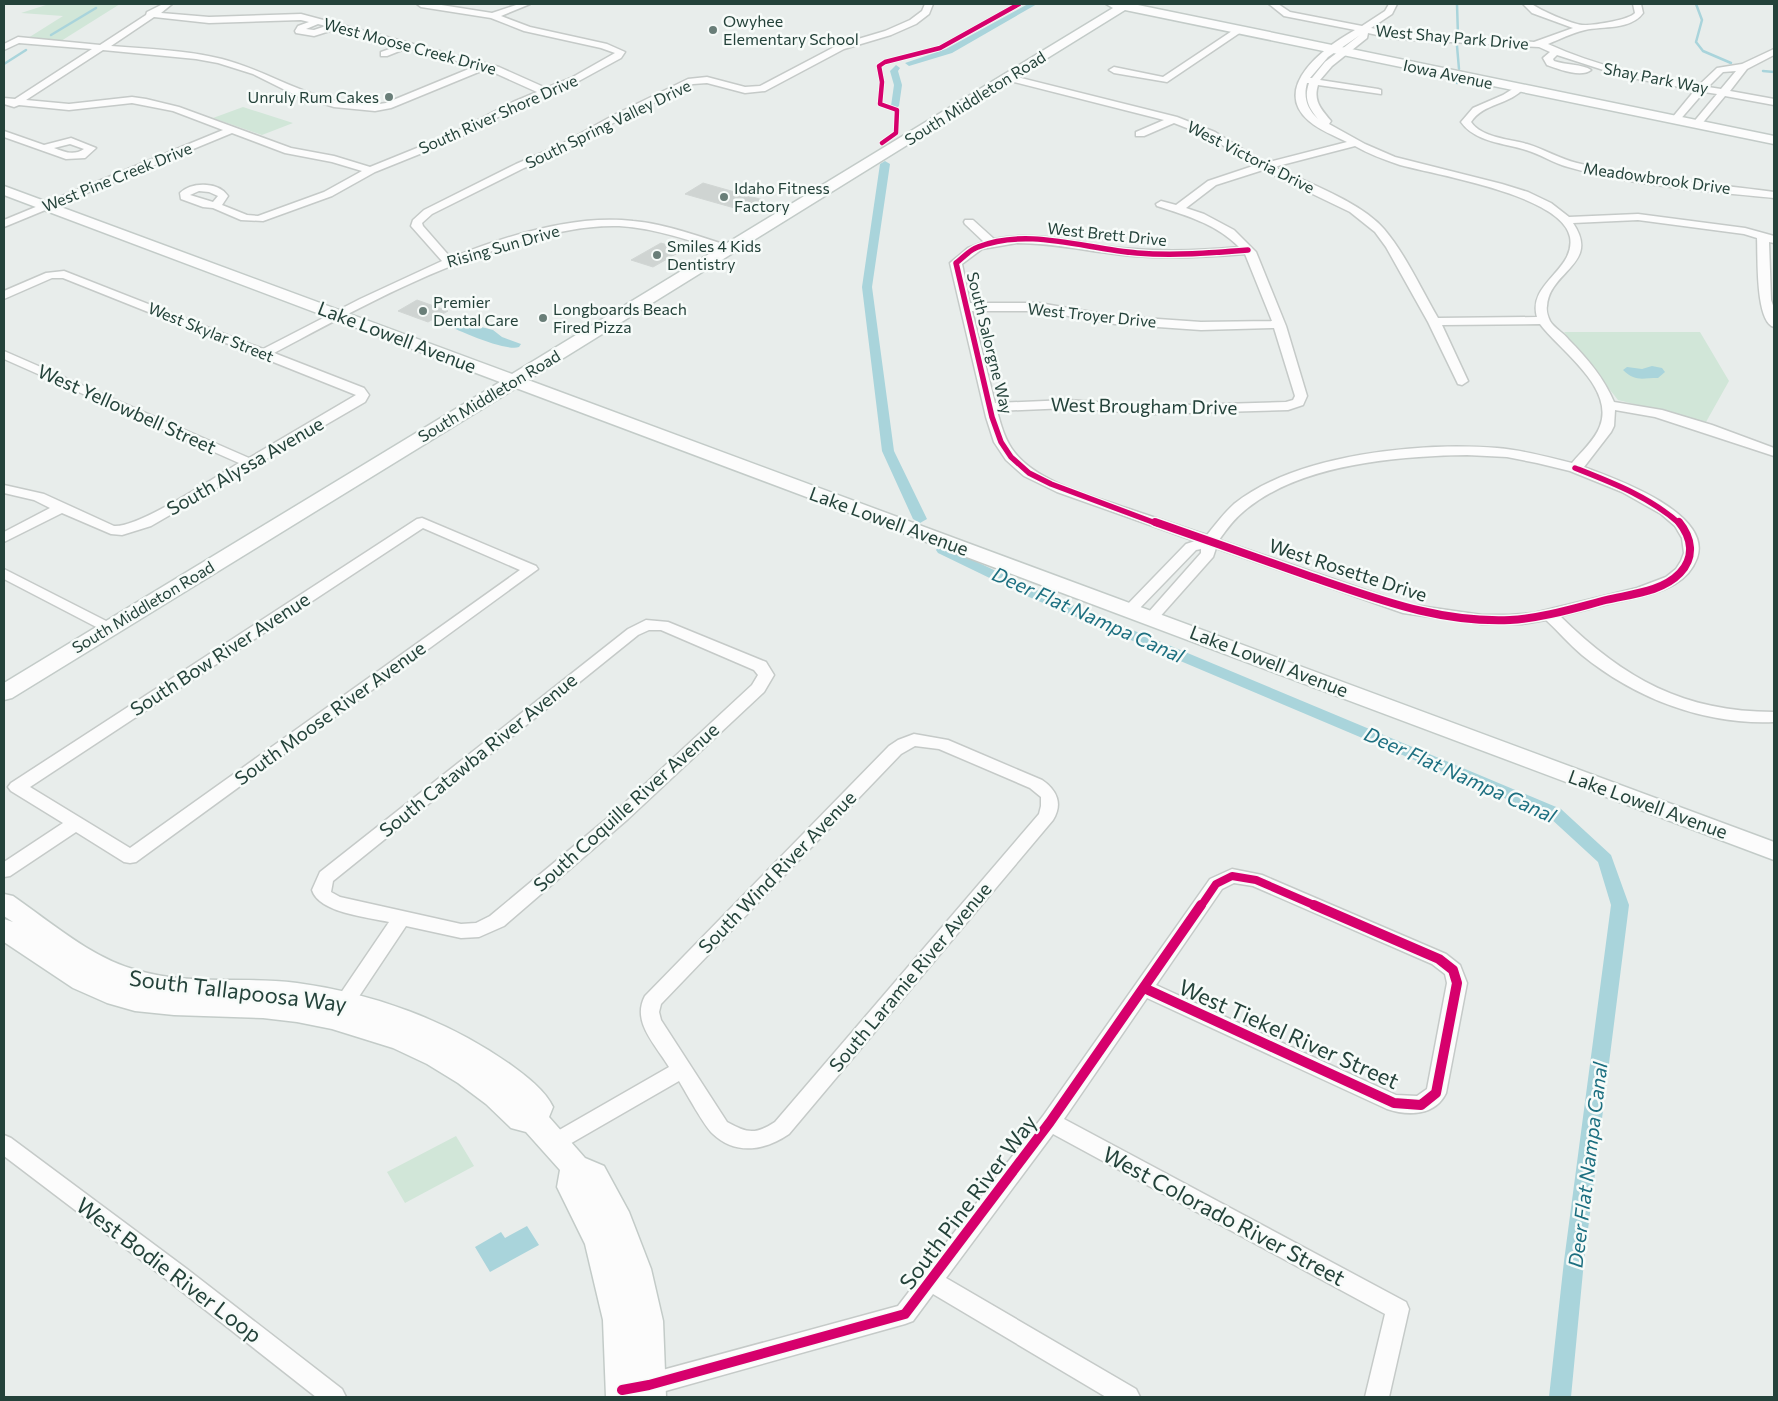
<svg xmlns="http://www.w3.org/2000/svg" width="1778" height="1401" font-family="Commissioner,sans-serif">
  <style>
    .green { fill: #d1e6d8 }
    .water { fill: #a9d4db }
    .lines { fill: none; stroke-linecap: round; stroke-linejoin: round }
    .stream { stroke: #a9d4db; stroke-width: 2.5 }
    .canal { fill: #a9d4db; fill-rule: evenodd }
    .building { fill: #cfd4d2; stroke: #d1d6d4 }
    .street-casing { stroke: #c5cac8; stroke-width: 3 }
    .secondary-casing { stroke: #c3cbc8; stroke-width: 3 }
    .street { fill: #fcfcfc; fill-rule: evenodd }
    .secondary { fill: #fcfcfc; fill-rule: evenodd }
    .cycleway-far3-casing { stroke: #f7fbf9; stroke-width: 6 }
    .cycleway-far2-casing { stroke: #f7fbf9; stroke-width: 8 }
    .cycleway-far1-casing { stroke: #f7fbf9; stroke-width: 11 }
    .cycleway-casing { stroke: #f7fbf9; stroke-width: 13 }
    .cycleway-far3 { stroke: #d6006c; stroke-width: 4.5 }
    .cycleway-far2 { stroke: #d6006c; stroke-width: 5.5 }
    .cycleway-far1 { stroke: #d6006c; stroke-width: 8 }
    .cycleway { stroke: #d6006c; stroke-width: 10 }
    .poi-dot { fill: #697e78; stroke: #f7fbf9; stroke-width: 2 }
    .labels { text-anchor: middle; stroke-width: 5; stroke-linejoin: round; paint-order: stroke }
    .far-poi-label { font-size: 16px; fill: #24423a; stroke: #f7fbf9; text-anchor: start }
    .far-street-label { font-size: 16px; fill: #24423a; stroke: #f7fbf9 }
    .street-label { font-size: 19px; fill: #24423a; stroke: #f7fbf9 }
    .water-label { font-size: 20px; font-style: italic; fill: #1c6f80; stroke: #f7fbf9 }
    .near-street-label { font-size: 22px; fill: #24423a; stroke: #f7fbf9 }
  </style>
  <rect width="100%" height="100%" fill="#e8edeb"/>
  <!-- green -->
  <path class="green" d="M49 4H120L61 41 28 38 63 16 21 13Z
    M243 107 293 123 262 135 213 118Z
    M1564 332H1700L1729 381 1706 422 1618 400Z
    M456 1136 474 1166 405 1203 387 1172Z"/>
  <!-- water -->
  <path class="water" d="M451 319 493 330 502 337 521 344 519 347C507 352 454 330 443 322V321Z
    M1652 366 1662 368 1665 372 1658 378C1641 378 1636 382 1623 370L1627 367 1642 369Z
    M527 1226 539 1245 490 1272 475 1247 501 1232 505 1238Z"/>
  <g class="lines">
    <!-- stream -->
    <path class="stream" d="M1457 4 1458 36
      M1696 4 1702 20 1696 42 1703 51 1731 63
      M51 35 96 8
      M1457 46 1459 69
      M4 64 26 50
      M1763 71 1774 72
      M1456 79 1457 83"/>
    <!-- canal -->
    <path class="canal" d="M1028 4H1037L952 53 909 66 905 63 946 49Z
      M896 65 900 68 898 71 902 85 899 106 895 109 891 106 894 85 890 71Z
      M885 161 890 164 872 287 894 451 927 519 920 523 913 519 882 451 862 287 880 164Z
      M943 546 1039 591 1561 809 1611 855 1629 905 1584 1261 1571 1397H1549L1564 1261 1611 905 1598 862 1549 817 1029 597 938 553 936 550 938 547Z"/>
  </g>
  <!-- building -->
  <path class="building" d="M703 183 763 200 745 211 685 194Z
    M661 243 683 250 653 267 631 260Z
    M417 300 448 311 428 322 398 311Z"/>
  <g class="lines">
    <!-- street casing -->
    <g class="street-casing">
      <path id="street" d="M163 4H172L161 13 209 17 301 14 499 67 546 88 571 78 615 53 601 48 524 31 491 18 421 7 417 4H435L492 13 519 4H530L501 16 530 27 607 44 625 52 621 58 577 82 519 106 457 139 375 172 332 196 263 221 241 220 213 208 203 207 181 199 180 193C192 181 219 182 228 196L222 205 247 215 258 216 324 192 362 171 332 162 285 153 232 133 4 227V220L223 130 173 111 132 103 69 110 19 105 14 107 4 104V98L15 99 92 49 19 43 4 50V44L18 37 100 45 146 15 147 12ZM154 17 209 23 301 20 309 22 298 26 295 31 296 33 314 36 336 29 398 46 381 52V56H387L407 48 476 66 386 103C326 113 277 73 222 59 186 50 148 49 111 46ZM318 24 326 26 314 30 306 29ZM103 50 196 59 218 63 253 74 295 95 334 107 375 111 391 108 486 69 537 92 513 102 449 135 370 167 334 156 291 148 179 107 146 99 132 97 69 104 26 100ZM199 191 209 192 218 196 213 202 190 195Z
        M925 4H933L929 14 916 24 891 35 844 49 765 91 745 93 707 83 693 84 620 119 566 150 524 168 432 214 422 223 423 226 451 258C505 236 575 214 633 221 667 224 700 237 733 247L735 249 733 251H725C690 241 655 228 619 226 587 225 555 232 525 241 436 265 355 310 274 353L364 388 369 395 365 402 151 526 122 535 111 534 62 513 4 542V532L50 508 34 500 4 493V485L44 494 114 526C138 528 214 478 239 463L4 359V351L249 458 356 395 63 278H52L4 299V291L46 273 64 271 263 349 360 299 442 261 411 226 413 220 424 210 516 164 558 146 614 115 688 79 707 77 745 87 760 86 838 45 885 31 910 20 922 11Z
        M1269 4H1278L1290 12 1362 26 1385 11 1389 4H1397L1392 14 1371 28 1396 33 1534 42 1573 28 1532 13 1523 4H1532C1539 10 1572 24 1582 25 1592 26 1629 20 1635 13L1633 4H1641L1643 13C1631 30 1603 26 1585 30 1572 33 1560 39 1548 44 1596 66 1647 77 1699 85L1717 68 1742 64 1774 49V55L1747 69 1730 91 1774 99V105L1725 96 1700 126 1697 127 1692 124 1717 94 1704 92 1678 122H1672V118L1695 90 1622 76 1557 55 1553 59 1554 61C1564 65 1583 64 1591 70 1581 78 1558 69 1547 65L1543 58 1550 52 1539 47 1396 39 1368 33 1367 38 1332 66 1320 80 1378 89 1381 90V94L1318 85C1313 101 1321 109 1331 121L1329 124 1365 144 1395 157 1502 184 1528 192 1551 203 1569 217 1638 214 1745 228 1774 236V243L1769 242 1771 300 1774 308V327C1755 322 1758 255 1757 238L1744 234 1638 220 1573 223C1601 264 1549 271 1547 306 1546 310 1548 317 1550 321 1554 328 1564 333 1569 340 1587 358 1604 378 1614 402L1662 410 1712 425 1774 448V456L1655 417 1615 410 1614 426 1611 432 1584 467C1614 478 1713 513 1697 558 1693 569 1685 578 1675 584 1656 595 1633 598 1612 603 1595 607 1578 612 1560 616 1624 679 1684 712 1774 712V722C1705 725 1636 699 1582 655 1569 644 1558 631 1546 620L1522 624H1482L1403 613 1216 548 1213 557 1157 620H1147L1144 617 1147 614 1201 553V549L1196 550 1136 612H1126L1123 609 1186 544 1195 541 1057 492 1024 476 1006 460 994 442 986 417 950 263 968 248 984 242 965 224 964 222 965 220H973L994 239C1036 230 1079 244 1120 248 1160 252 1199 251 1239 247 1216 224 1188 216 1157 206L1156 204 1161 201 1176 205 1208 181 1256 165 1207 136 1174 123 1144 136H1136V132L1164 120 1006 80 1004 78 1009 75 1177 117 1215 132 1265 163 1347 142C1335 136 1319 130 1309 121 1270 87 1326 46 1355 30L1284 16ZM1360 35 1325 62 1312 78H1310L1328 57ZM1736 71 1721 89 1708 87 1723 72ZM1307 83H1309C1304 98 1308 107 1318 119 1307 109 1303 97 1307 83ZM1355 146C1369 154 1385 160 1400 165 1436 175 1562 195 1570 237 1576 270 1527 283 1537 317L1438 318C1421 289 1406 255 1384 229 1361 202 1306 182 1274 167ZM1263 170 1350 212 1375 232 1386 247 1428 322 1458 384 1462 385 1468 381 1442 325 1540 324C1560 351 1615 387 1600 426 1595 440 1581 452 1572 463 1547 457 1523 450 1497 448 1421 442 1296 454 1234 504 1224 513 1215 525 1207 535 1179 526 1151 516 1123 507 1089 495 1038 482 1015 453 1005 441 1001 425 997 411L1068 408 1152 414 1288 410 1303 405 1307 396 1286 326 1256 252 1234 230 1204 214 1186 208 1216 185ZM1017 243C1057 243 1095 253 1134 256 1171 259 1208 257 1245 254L1272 321 1201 322 1115 316 1039 303H970L962 264 982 249ZM972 311H1039L1115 324 1201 330 1274 328 1295 396 1293 400 1286 402 1152 406 1068 400 995 403ZM1467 455 1507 457 1537 463 1570 471 1622 492 1661 514 1675 526 1682 538 1684 553 1681 561 1676 569 1666 577 1637 588 1534 613 1509 615H1482L1406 604 1219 540C1226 530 1234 519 1244 511 1299 464 1397 456 1467 455Z
        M1238 27 1242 30 1241 32 1167 82 1114 73 1109 70 1114 67 1163 77Z
        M1519 85 1524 88C1510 105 1483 103 1471 122 1482 138 1510 139 1527 144 1544 149 1560 159 1577 163 1641 179 1708 183 1774 192V198C1706 191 1634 186 1568 167 1553 163 1540 154 1526 150 1504 143 1475 142 1461 122L1473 108 1503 95Z
        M4 131 44 145 71 138 96 148 85 158 66 159 4 137ZM70 144 84 149C74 156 64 152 54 148Z
        M422 518 536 566 538 569 136 862 130 863 124 862 76 832 10 876 4 877V862L63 823 11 791 8 787 11 783 417 519ZM423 528 520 570 130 848 30 787Z
        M4 569 114 625 117 628 114 631H104L4 579Z
        M646 620 668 622 766 662 774 675 764 692 628 819 504 926 479 937 461 938 406 926 346 1016 339 1019 332 1016 329 1011 332 1006 389 922C368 917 319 913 312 890L320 872 628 629ZM649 630H661L754 670 758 675 752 685 616 811 490 916 476 923 461 924 340 897 331 892 333 881 638 635Z
        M914 734 948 740 1042 780C1057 790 1063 804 1053 820L789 1134C766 1150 736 1156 713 1134 704 1126 687 1094 679 1081L561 1149 554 1152 547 1149 543 1143 547 1137 669 1067C656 1045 631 1022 645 996L889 746 898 740ZM915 746 939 749 1030 788 1041 797V806L1039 814 775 1122C755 1135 747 1133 727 1122L661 1020 659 1012 661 1004 901 754Z
        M1232 869 1262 875 1446 954 1460 965 1467 983 1446 1093C1435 1116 1408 1116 1387 1109L1147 998 1064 1119 1406 1302 1409 1309 1389 1397H1365L1385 1314 1053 1134 946 1278 1136 1389 1140 1397H1106L933 1294 913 1321 905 1324 644 1397 636 1394 632 1386 636 1378 644 1375 898 1306 1043 1116 1210 879ZM1234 883 1253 886 1432 964 1445 974 1447 983 1427 1089 1417 1096 1396 1095 1156 985 1222 889Z
        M4 1135 11 1138 187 1269 342 1389 346 1397H316L171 1283 4 1156Z"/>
    </g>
    <!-- secondary casing -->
    <g class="secondary-casing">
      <path id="secondary" d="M1106 4H1133L1774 136V144L1125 10 528 380 1774 842V860L516 388 12 698 4 700V683L500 382 4 195V186L512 374 1113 8Z
        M4 894 13 896C52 923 90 957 136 970 188 986 244 976 297 983 373 993 449 1021 511 1065 526 1076 545 1090 553 1107L549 1117 585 1158 604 1166 629 1212 651 1269 663 1321 666 1397H606L603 1320 585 1244 557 1187 560 1170 526 1132 511 1128 486 1104 458 1083 427 1064 393 1048 332 1029 297 1022 263 1018 174 1015 135 1011 107 1003 73 988 4 942V919L13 922 4 916Z"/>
    </g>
    <!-- street -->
    <use href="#street" class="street"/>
    <!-- secondary -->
    <use href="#secondary" class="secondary"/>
    <!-- cycleway-far3 casing -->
    <g class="cycleway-far3-casing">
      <path id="cycleway-far3" d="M882 143 896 133 897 110 880 104 882 82 879 66 885 62 940 48 1019 4"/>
    </g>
    <!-- cycleway-far2 casing -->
    <g class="cycleway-far2-casing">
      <path id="cycleway-far2" d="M1575 468C1613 483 1650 497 1680 524
        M1158 524 1051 484 1029 473 1011 457 1001 442 992 417 956 263C963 258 969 250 978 247 1028 227 1085 249 1137 253 1174 256 1211 253 1248 250"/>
    </g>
    <!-- cycleway-far1 casing -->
    <g class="cycleway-far1-casing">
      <path id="cycleway-far1" d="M1155 522C1207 540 1260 559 1312 577 1378 599 1439 623 1510 620 1543 618 1575 608 1606 600 1631 594 1662 592 1680 573 1695 557 1692 538 1679 522
        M1201 906 1216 884 1232 876 1256 880 1316 906"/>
    </g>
    <!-- cycleway casing -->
    <g class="cycleway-casing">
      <path id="cycleway" d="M1144 988 1394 1103 1421 1105 1436 1093 1457 983 1453 970 1439 959 1314 905
        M622 1390 649 1385 905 1314 1050 1122 1201 905"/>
    </g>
    <!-- cycleway-far3 -->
    <use href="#cycleway-far3" class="cycleway-far3"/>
    <!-- cycleway-far2 -->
    <use href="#cycleway-far2" class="cycleway-far2"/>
    <!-- cycleway-far1 -->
    <use href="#cycleway-far1" class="cycleway-far1"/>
    <!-- cycleway -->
    <use href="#cycleway" class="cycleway"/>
  </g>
  <!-- markers -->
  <g class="poi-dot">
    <circle cx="713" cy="30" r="5"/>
    <circle cx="389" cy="97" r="5"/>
    <circle cx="724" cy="197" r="5"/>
    <circle cx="657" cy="255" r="5"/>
    <circle cx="423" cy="311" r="5"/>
    <circle cx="543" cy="318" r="5"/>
  </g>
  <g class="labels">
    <!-- far-poi labels -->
    <g class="far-poi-label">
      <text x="723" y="27">Owyhee<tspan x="723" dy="18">Elementary School</tspan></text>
      <text x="379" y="103" text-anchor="end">Unruly Rum Cakes</text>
      <text x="734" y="194">Idaho Fitness<tspan x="734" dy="18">Factory</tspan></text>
      <text x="667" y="252">Smiles 4 Kids<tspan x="667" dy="18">Dentistry</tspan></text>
      <text x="433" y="308">Premier<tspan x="433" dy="18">Dental Care</tspan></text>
      <text x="553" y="315">Longboards Beach<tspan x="553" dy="18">Fired Pizza</tspan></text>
    </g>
    <!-- far-street labels -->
    <g class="far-street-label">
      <text transform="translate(1452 37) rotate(5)" y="6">West Shay Park Drive</text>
      <text transform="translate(410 46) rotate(15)" y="6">West Moose Creek Drive</text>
      <text transform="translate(1448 74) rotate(12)" y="6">Iowa Avenue</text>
      <text transform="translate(1656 78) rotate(11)" y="6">Shay Park Way</text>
      <text transform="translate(975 98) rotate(-32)" y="6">South Middleton Road</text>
      <text transform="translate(498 114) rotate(-24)" y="6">South River Shore Drive</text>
      <text transform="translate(608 124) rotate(-26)" y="6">South Spring Valley Drive</text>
      <text transform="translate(1251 157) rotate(27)" y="6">West Victoria Drive</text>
      <text transform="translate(117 177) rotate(-22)" y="6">West Pine Creek Drive</text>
      <text transform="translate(1657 178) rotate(8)" y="6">Meadowbrook Drive</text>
      <text transform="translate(1107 234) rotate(6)" y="6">West Brett Drive</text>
      <text transform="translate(503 246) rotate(-16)" y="6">Rising Sun Drive</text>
      <text transform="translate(1092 315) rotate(6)" y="6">West Troyer Drive</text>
      <text transform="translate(211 332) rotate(22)" y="6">West Skylar Street</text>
      <text transform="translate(990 343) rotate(76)" y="6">South Salorgne Way</text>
      <text transform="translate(489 396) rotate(-31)" y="6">South Middleton Road</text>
      <text transform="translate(143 607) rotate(-31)" y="6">South Middleton Road</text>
    </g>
    <!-- street labels -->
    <g class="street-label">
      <text transform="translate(397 337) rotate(21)" y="7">Lake Lowell Avenue</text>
      <text transform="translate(1144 406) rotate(1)" y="7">West Brougham Drive</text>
      <text transform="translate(127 409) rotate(24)" y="7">West Yellowbell Street</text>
      <text transform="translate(245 466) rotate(-30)" y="7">South Alyssa Avenue</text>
      <text transform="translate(889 521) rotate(20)" y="7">Lake Lowell Avenue</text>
      <text transform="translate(1348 570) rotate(18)" y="7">West Rosette Drive</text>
      <text transform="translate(220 654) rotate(-33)" y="7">South Bow River Avenue</text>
      <text transform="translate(1269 661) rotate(21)" y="7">Lake Lowell Avenue</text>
      <text transform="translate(330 713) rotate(-36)" y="7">South Moose River Avenue</text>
      <text transform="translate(478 755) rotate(-39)" y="7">South Catawba River Avenue</text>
      <text transform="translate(1648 804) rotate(20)" y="7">Lake Lowell Avenue</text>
      <text transform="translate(626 807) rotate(-42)" y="7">South Coquille River Avenue</text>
      <text transform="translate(777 872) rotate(-46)" y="7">South Wind River Avenue</text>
      <text transform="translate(910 977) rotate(-50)" y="7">South Laramie River Avenue</text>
    </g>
    <!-- water labels -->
    <g class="water-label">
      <text transform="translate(1088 615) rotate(24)" y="7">Deer Flat Nampa Canal</text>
      <text transform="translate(1460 775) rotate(24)" y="7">Deer Flat Nampa Canal</text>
      <text transform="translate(1588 1165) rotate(-83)" y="7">Deer Flat Nampa Canal</text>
    </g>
    <!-- near-street labels -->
    <g class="near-street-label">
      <text transform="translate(238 991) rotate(7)" y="8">South Tallapoosa Way</text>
      <text transform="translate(1289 1034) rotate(24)" y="8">West Tiekel River Street</text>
      <text transform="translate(968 1202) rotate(-53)" y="8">South Pine River Way</text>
      <text transform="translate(1224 1216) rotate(28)" y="8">West Colorado River Street</text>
      <text transform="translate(169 1270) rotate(37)" y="8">West Bodie River Loop</text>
    </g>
  </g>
  <!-- border -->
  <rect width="1778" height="1401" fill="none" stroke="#24423a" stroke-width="10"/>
</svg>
